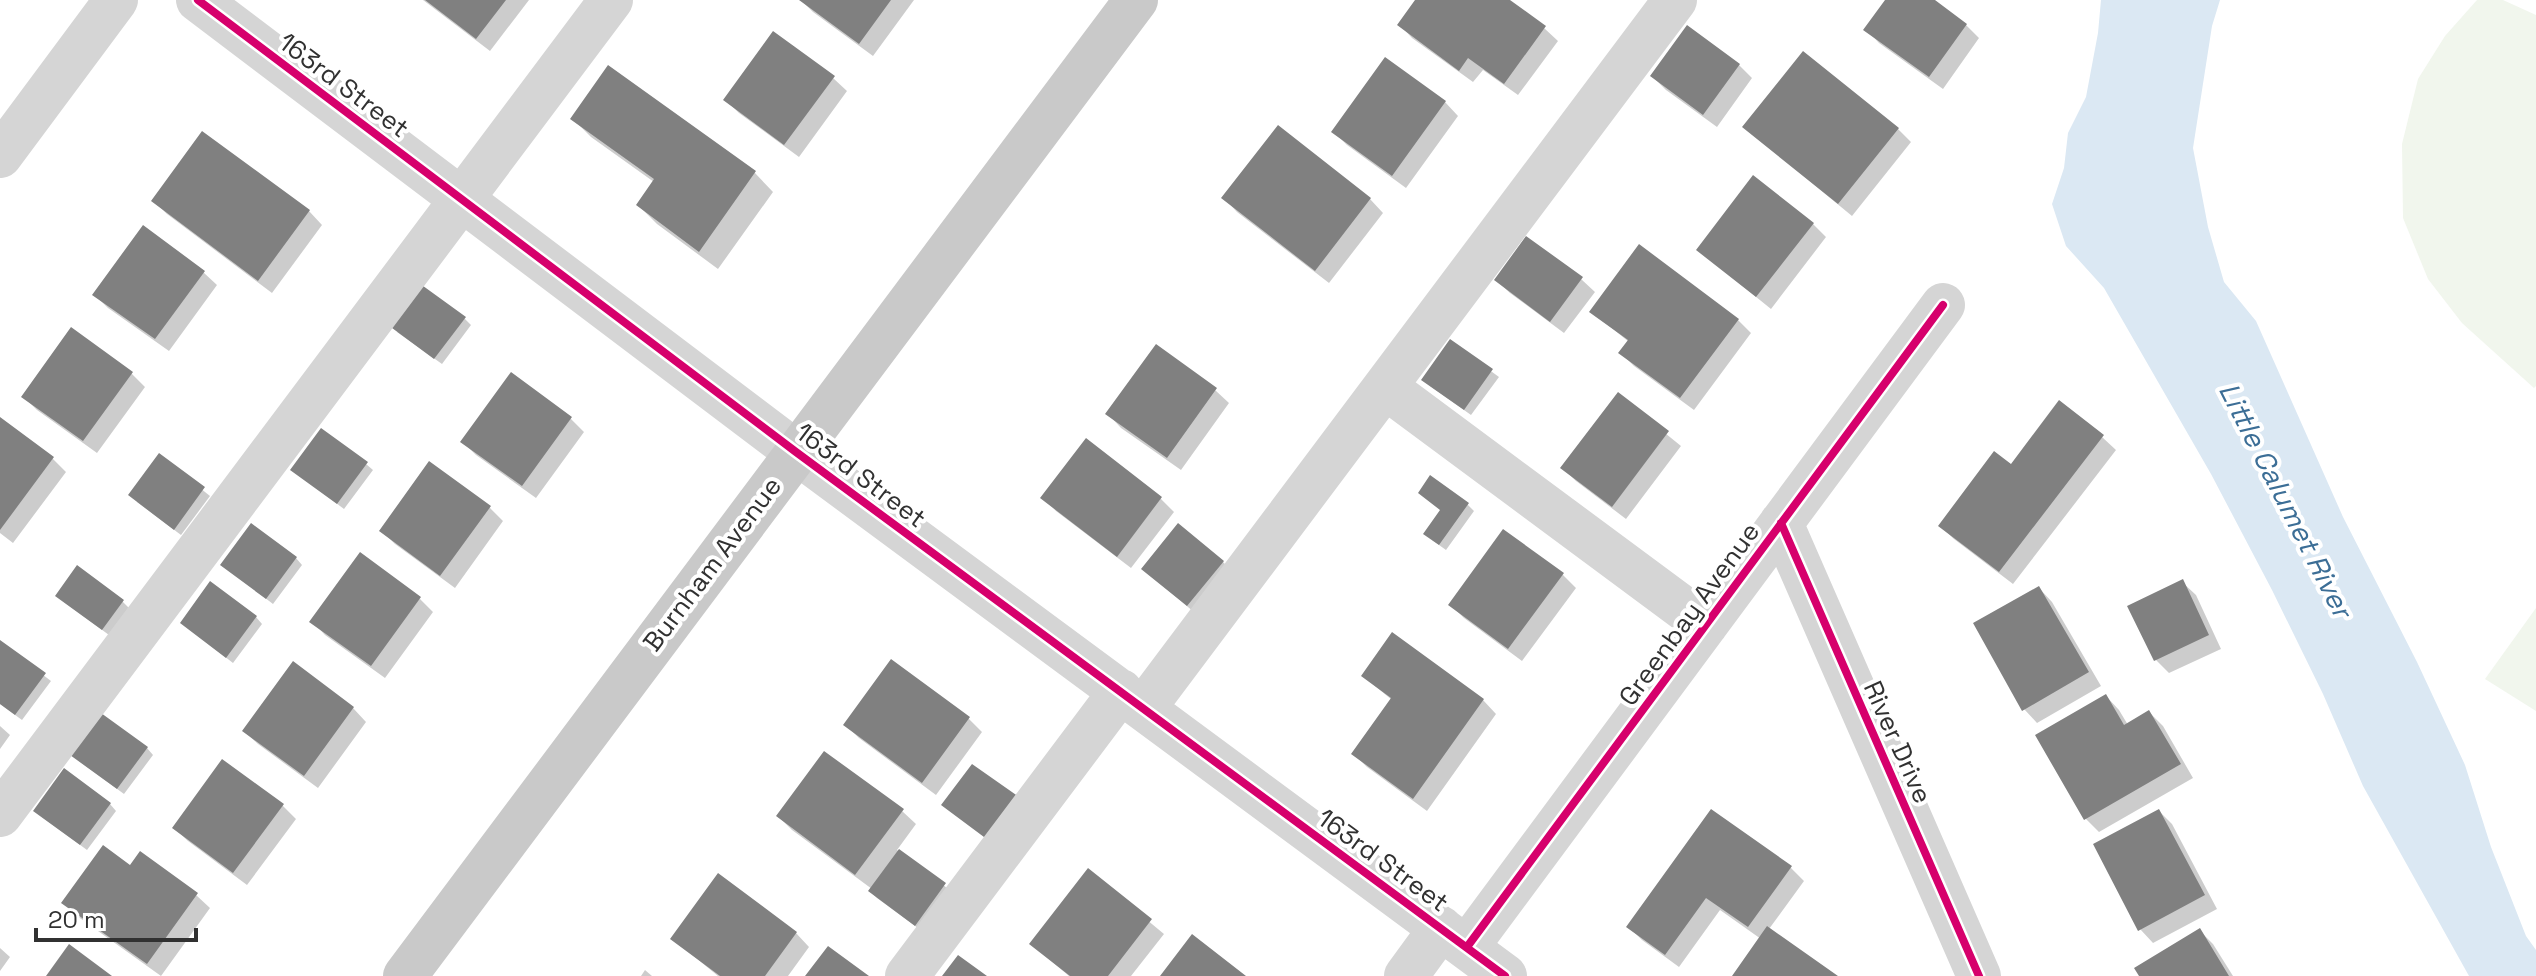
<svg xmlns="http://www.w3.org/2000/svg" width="2536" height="976" font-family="'Space Grotesk',sans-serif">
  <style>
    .green { fill: #f1f6ed }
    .water { fill: #dbe8f3 }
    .shadow { fill: #0003 }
    .building { fill: #808080 }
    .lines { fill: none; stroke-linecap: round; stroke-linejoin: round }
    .minor { stroke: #d5d5d5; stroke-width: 44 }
    .major { stroke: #c9c9c9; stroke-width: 44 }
    .cycleway-casing { stroke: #fff; stroke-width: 13 }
    .cycleway { stroke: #d6006c; stroke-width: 8 }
    .labels { text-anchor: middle; stroke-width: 8; stroke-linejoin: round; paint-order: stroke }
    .street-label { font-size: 26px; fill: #313131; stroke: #fff }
    .water-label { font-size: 28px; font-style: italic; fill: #3c6e96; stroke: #fff }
  </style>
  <rect width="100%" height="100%" fill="#fff"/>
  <!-- green -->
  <path class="green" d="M2477 0H2503L2536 15V386L2534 388 2462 323 2428 279 2403 218 2402 144 2418 79 2445 36Z
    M2536 608V711L2485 679Z"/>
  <!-- water -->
  <path class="water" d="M2101 0H2220L2212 26 2193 148 2208 227 2224 282 2256 321 2343 517 2417 662 2465 765 2491 847 2526 936 2536 950V976H2469L2363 786 2323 694 2272 590 2211 474 2104 288 2066 246 2052 204 2064 168 2068 133 2086 97 2098 33Z"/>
  <!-- shadow -->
  <path class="shadow" d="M423 0H529L490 51Z
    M801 0H914L873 56 813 12Z
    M1417 0H1507L1544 28 1558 41 1518 95 1483 70 1473 82 1412 38 1399 24Z
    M1887 0H1931L1966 25 1979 38 1943 89 1879 43 1866 29Z
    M1739 65 1752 78 1717 127 1666 90 1652 76Z
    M609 68 755 173 773 192 718 269 657 224 638 205 654 182 591 137 572 118Z
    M833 78 847 91 799 157 739 113 726 100Z
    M1445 102 1458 116 1406 188 1347 145 1334 132Z
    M1744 127 1898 129 1911 142 1852 216Z
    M1224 198 1370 199 1383 213 1329 283 1237 212Z
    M154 201 309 211 322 225 272 293 167 214Z
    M1813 224 1826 237 1771 309 1698 250Z
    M203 272 217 285 169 351 108 308 95 295Z
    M1581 279 1595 292 1564 333 1510 293 1496 280Z
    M1592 312 1738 320 1751 333 1694 410 1634 366 1621 353 1629 342Z
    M465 319 471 325 442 364 397 332Z
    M72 330 132 374 145 387 97 453 37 410 24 397Z
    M1451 342 1499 377 1471 415 1430 386Z
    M511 375 571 419 584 432 536 498 476 455 462 441Z
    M1215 390 1229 403 1181 470 1121 428 1108 414Z
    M1618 395 1681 446 1626 519 1576 481 1563 468Z
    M0 420 52 458 66 472 13 543 0 533Z
    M2102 437 2116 450 2013 584 1954 539 1940 526 2012 466Z
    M1086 441 1161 499 1174 512 1131 568 1056 511 1043 497Z
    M160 456 210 496 181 535 137 502Z
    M366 464 373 470 344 509 292 470Z
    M430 464 490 508 503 521 455 588 395 544 381 530Z
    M1467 504 1474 511 1446 550 1432 540 1442 511Z
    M1504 532 1563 575 1576 588 1522 661 1464 618 1450 604Z
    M296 558 302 565 273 604 222 565Z
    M1223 562 1236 575 1201 618 1143 569Z
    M2182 582 2196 595 2221 649 2169 673 2156 660Z
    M2039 588 2052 602 2101 686 2037 723 2024 709Z
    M420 599 433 612 385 678 325 635 312 621Z
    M122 601 129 608 109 635 64 602Z
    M256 617 262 624 233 663 189 629Z
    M1392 635 1483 700 1496 714 1427 811 1367 767 1354 754 1392 700 1363 676Z
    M0 642 51 681 22 720 0 704Z
    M892 662 969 719 982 732 936 795 859 738 846 725Z
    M2106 696 2119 710 2128 725 2149 712 2163 726 2193 778 2099 832 2086 819Z
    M353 708 366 722 318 788 258 744 244 731Z
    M0 726 10 735 0 749Z
    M147 748 153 755 124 794 79 761Z
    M110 804 116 811 87 850 42 817Z
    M282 805 296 819 247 885 188 841 174 828Z
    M902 811 916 824 897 850 951 891 922 931 877 898 870 891 872 889 792 830 778 816Z
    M2159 811 2172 824 2217 909 2153 943 2140 929Z
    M1712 812 1791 868 1804 881 1769 929 1835 976H1734L1761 939 1720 910 1679 967 1642 940 1629 927Z
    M131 867 196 895 210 908 161 976 77 916 64 903Z
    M1088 871 1164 934 1131 976H1069L1031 944Z
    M2200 931 2213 944 2233 976H2141Z
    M796 933 809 947 788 976H718L673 939Z
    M0 948 10 957 0 971Z
    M645 970 652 976H641Z"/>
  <!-- building -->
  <path class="building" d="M425 0H506L476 39Z
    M799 0H891L859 44Z
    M1415 0H1510L1546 26 1504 84 1468 58 1459 71 1397 25Z
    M1885 0H1935L1967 24 1929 77 1863 30Z
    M1687 25 1740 64 1703 115 1650 76Z
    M773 31 835 76 784 145 723 100Z
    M1803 51 1899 128 1838 204 1742 127Z
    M1385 57 1446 101 1392 176 1331 132Z
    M608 65 756 171 699 252 636 205 654 179 570 119Z
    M1278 125 1371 198 1315 271 1221 198Z
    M202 131 310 210 258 281 151 201Z
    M1753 175 1814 223 1756 297 1696 250Z
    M143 225 205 271 155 339 92 295Z
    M1526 236 1583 277 1550 322 1494 280Z
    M1639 244 1739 319 1680 398 1618 353 1628 340 1589 312Z
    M419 283 466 317 434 359 388 325Z
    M71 327 133 372 83 441 21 397Z
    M1450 339 1493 369 1464 410 1421 380Z
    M1156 344 1217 388 1167 458 1105 414Z
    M511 372 572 417 522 486 460 442Z
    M1618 392 1669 431 1612 507 1560 468Z
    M2059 400 2104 435 1999 572 1938 526 1994 451 2011 464Z
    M0 417 54 457 0 530Z
    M321 428 368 462 337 504 290 470Z
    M1086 438 1162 497 1117 557 1040 498Z
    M159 453 205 487 174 530 128 495Z
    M429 461 491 506 440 576 379 531Z
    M1430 475 1469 503 1439 545 1423 534 1440 510 1418 493Z
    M251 523 297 557 266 599 220 565Z
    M1178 523 1224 561 1187 606 1141 569Z
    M1503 529 1564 573 1508 649 1448 605Z
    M360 552 421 597 371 666 309 622Z
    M77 565 124 600 102 630 55 596Z
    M2183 579 2209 635 2154 661 2127 606Z
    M210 581 257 616 226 658 180 623Z
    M2039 586 2089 672 2022 711 1973 623Z
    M1392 632 1484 699 1413 799 1351 754 1391 698 1361 676Z
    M0 640 46 673 15 715 0 704Z
    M891 659 970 717 922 783 843 725Z
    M293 661 354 707 304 776 242 731Z
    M2106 694 2124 725 2149 710 2181 764 2084 820 2035 735Z
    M101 713 148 747 117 789 70 755Z
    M824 751 904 809 855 875 776 816Z
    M222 759 284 804 233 873 172 828Z
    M972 764 1019 797 988 840 941 805Z
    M64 768 111 803 80 845 33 811Z
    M1711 809 1792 866 1748 927 1706 898 1665 955 1626 927Z
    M2159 809 2205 895 2138 931 2093 844Z
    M103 845 130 865 140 851 198 893 147 964 61 903Z
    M899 849 946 883 915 926 868 891Z
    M1088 868 1152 919 1108 976H1070L1029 944Z
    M718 873 797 932 765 976H720L670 939Z
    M1767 926 1838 976H1732Z
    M2200 928 2229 976H2139L2134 968Z
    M1192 934 1246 976H1160Z
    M69 944 112 976H46Z
    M828 946 869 976H805Z
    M958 955 987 976H942Z"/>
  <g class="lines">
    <!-- minor -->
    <path class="minor" d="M198 0 796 452 1505 976
      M0 156 116 0
      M1385 387 1706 625
      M1781 523 1979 976
      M1144 708 1675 0
      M0 815 611 0
      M1467 947 1943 305
      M907 976 1121 691
      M1406 976 1441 928"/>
    <!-- major -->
    <path class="major" d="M405 976 1136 0"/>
    <!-- cycleway casing -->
    <g class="cycleway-casing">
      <path id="cycleway" d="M198 0 796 452 1505 976
        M1781 523 1979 976
        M1467 947 1943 305"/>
    </g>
    <!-- cycleway -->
    <use href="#cycleway" class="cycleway"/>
  </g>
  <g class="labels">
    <!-- street labels -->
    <g class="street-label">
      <text transform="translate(344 85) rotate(37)" y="9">163rd Street</text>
      <text transform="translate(861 475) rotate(37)" y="9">163rd Street</text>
      <text transform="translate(712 564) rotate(-53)" y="9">Burnham Avenue</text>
      <text transform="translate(1689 614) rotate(-54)" y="9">Greenbay Avenue</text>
      <text transform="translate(1898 742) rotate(66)" y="9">River Drive</text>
      <text transform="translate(1383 860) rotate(36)" y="9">163rd Street</text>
    </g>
    <!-- water labels -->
    <g class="water-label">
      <text transform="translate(2286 500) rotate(63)" y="10">Little Calumet River</text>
    </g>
  </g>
  <!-- scale -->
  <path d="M36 928v12h160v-12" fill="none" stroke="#313131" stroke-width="4"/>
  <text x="48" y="928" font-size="24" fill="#313131" stroke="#ffffff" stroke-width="6" paint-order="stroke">20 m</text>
</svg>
